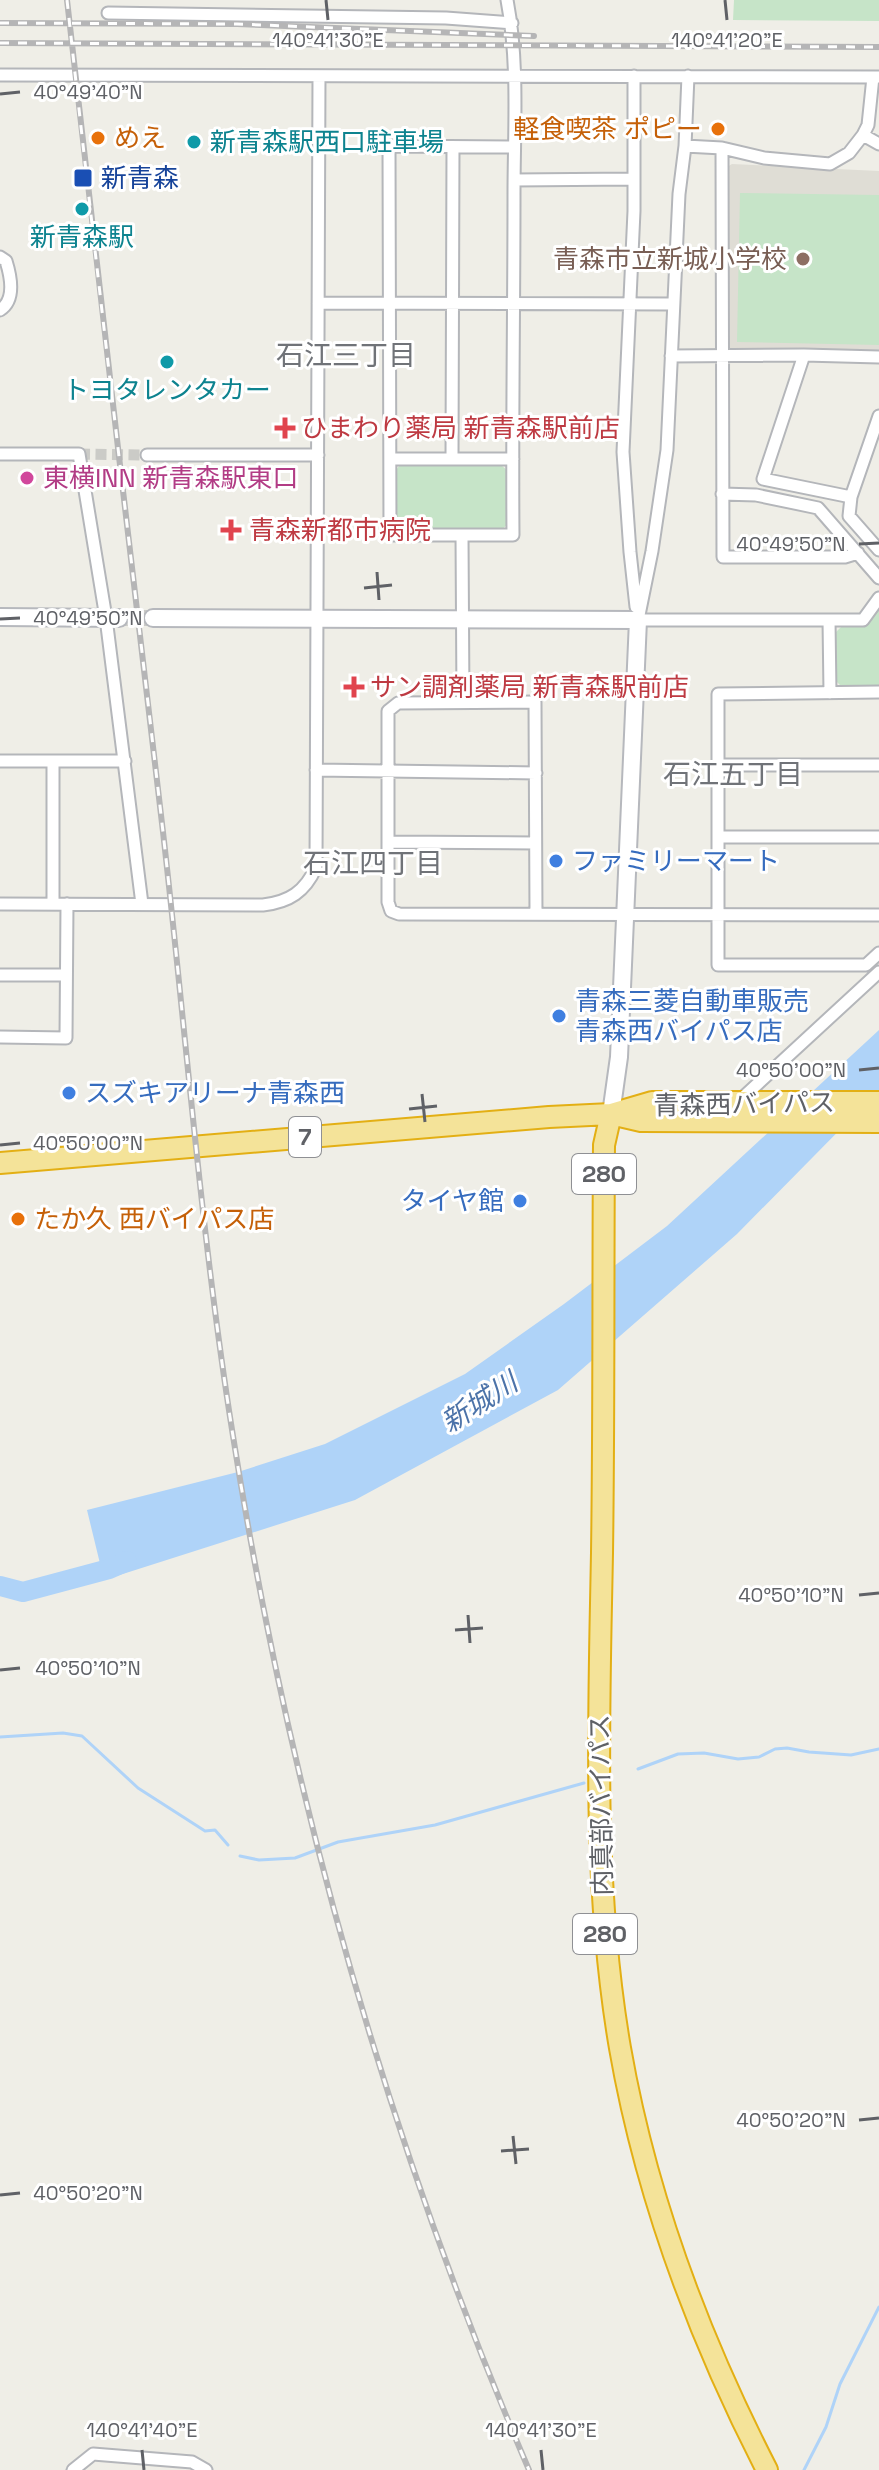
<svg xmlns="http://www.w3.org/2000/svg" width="879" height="2470" font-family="'Space Grotesk','Noto Sans JP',sans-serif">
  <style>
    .education { fill: #dfddd5 }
    .green { fill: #c6e4c8 }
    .water { fill: #afd3f8 }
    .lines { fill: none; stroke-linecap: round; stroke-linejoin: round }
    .stream { stroke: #afd3f8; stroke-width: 3 }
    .river { stroke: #afd3f8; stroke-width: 20 }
    .street-tunnel { stroke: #cbcbc7; stroke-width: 11; stroke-dasharray: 11 5.5; stroke-linecap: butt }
    .secondary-tunnel { stroke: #cbcbc7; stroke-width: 16; stroke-dasharray: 16 8; stroke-linecap: butt }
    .street-casing { stroke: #b4b6ba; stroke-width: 15 }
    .secondary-casing { stroke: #b6b8bd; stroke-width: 20 }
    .highway-casing { stroke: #e3af14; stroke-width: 24 }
    .street { stroke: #fff; stroke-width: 11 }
    .secondary { stroke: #fff; stroke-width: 16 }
    .highway { stroke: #f4e399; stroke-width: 20 }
    .rail-casing { stroke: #b5b5b6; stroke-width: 6 }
    .rail { stroke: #fff; stroke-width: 3; stroke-dasharray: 9; stroke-linecap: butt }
    .ticks { fill: none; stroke: #5f6166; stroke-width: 3 }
    .food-dot { fill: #e8710a; stroke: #fff; stroke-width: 3 }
    .culture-dot { fill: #0f9aa8; stroke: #fff; stroke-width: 3 }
    .transit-dot { fill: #1a4fb4; stroke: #fff; stroke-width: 3 }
    .education-dot { fill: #8d6e63; stroke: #fff; stroke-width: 3 }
    .health-dot { fill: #e0444e; stroke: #fff; stroke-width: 3 }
    .hotel-dot { fill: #d1479c; stroke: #fff; stroke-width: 3 }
    .shop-dot { fill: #3f7fe0; stroke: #fff; stroke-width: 3 }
    .labels { text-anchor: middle; stroke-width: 6; stroke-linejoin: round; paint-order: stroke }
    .shield { fill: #fff; stroke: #8f9094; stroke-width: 2 }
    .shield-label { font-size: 24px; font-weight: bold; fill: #5f6166 }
    .food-label { font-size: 26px; fill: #c56008; stroke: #fff; text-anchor: start }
    .culture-label { font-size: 26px; fill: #0d838f; stroke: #fff }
    .transit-label { font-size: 26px; fill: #164399; stroke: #fff; text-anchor: start }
    .education-label { font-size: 26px; fill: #785e54; stroke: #fff; text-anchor: end }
    .health-label { font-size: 26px; fill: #be3a42; stroke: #fff; text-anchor: start }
    .hotel-label { font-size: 26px; fill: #b23c85; stroke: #fff; text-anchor: start }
    .shop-label { font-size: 26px; fill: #366cbe; stroke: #fff; text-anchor: start }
    .street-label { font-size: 26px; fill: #5f6166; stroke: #fff }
    .neighbourhood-label { font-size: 28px; fill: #707378; stroke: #fff }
    .water-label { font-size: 28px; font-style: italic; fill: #4c73a9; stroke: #fff }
    .ticks-label { font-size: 20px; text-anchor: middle; fill: #5f6166; stroke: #fff; stroke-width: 6; stroke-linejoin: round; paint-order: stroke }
  </style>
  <rect width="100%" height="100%" fill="#efeee7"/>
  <!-- education -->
  <path class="education" d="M732 164 879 171V355L732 350 728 347 727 167Z"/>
  <!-- green -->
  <path class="green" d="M734 0H879V21L733 20Z
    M740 193 879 195V345L737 342Z
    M399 466H502L508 471V524L500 531H401L394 525V473Z
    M879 607V687H842L835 680V633L842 626H866Z"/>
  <!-- water -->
  <path class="water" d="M879 1030V1090L737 1234 558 1390 355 1500 104 1580 87 1510 238 1472 325 1444 465 1374 564 1304 667 1226Z"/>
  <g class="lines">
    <!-- stream -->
    <path class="stream" d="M0 1737 63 1733 82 1736 138 1788 205 1831 215 1830 228 1845
      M638 1769 678 1754 704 1753 738 1759 759 1757 775 1749 787 1748 809 1752 851 1755 879 1749
      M240 1856 259 1860 295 1858 338 1842 435 1825 584 1783
      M804 2470 826 2427 840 2384 879 2307"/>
    <!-- river -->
    <path class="river" d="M0 1586 23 1592 109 1569 127 1561"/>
    <!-- street-tunnel -->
    <path class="street-tunnel" d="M79 454 147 455"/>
    <!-- secondary-tunnel -->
    <path class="secondary-tunnel" d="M119 618H153"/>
    <!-- street casing -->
    <g class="street-casing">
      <path id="street" d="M507 0C519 63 514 130 514 194 514 308 512 421 513 535H390L389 146 514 147
        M108 13 446 18 512 23
        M0 75 879 77
        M634 76V211L623 452 630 552 636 607
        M863 135 868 125 873 77
        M685 146 722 148 764 158 830 164 849 153 863 135 879 144
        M722 148 723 557H845L858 553
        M514 180 633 179
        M0 257 6 261C11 277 16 300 0 310
        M318 303 673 304
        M804 355 763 479 851 497
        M671 356 804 355 879 357
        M879 416 851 497 849 516 879 550
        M0 454H79L106 618 142 904
        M147 455H318
        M452 458 453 147
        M390 459H513
        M722 494 756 495 818 508 879 578
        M462 535 463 702
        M638 620 652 551 667 450 679 194 685 146 688 76
        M638 620H863L879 598
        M829 620 830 693
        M879 692 718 694V965H866L879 953
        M0 761H125
        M718 765H879
        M316 770 536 773
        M718 837H879
        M388 842 535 843
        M0 904 263 905C289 902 305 892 316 867L319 76
        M53 904V761
        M536 914 535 702 398 703 388 711V902L391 911 399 914 879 915
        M0 975H66
        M0 1037 66 1038 67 904
        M738 1102 879 972
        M73 2470 93 2454 192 2462 206 2470"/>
    </g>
    <!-- secondary casing -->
    <g class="secondary-casing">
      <path id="secondary" d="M0 617 119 618
        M153 618 638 620 619 1057 611 1114"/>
    </g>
    <!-- highway casing -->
    <g class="highway-casing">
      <path id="highway" d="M611 1114 604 1145C603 1281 604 1417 602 1553 599 1717 592 1885 620 2048 646 2197 698 2336 767 2470
        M611 1114 641 1121 879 1122
        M0 1163 549 1117 611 1114 652 1102H879"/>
    </g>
    <!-- street -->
    <use href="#street" class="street"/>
    <!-- secondary -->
    <use href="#secondary" class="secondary"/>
    <!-- highway -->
    <use href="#highway" class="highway"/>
    <!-- rail casing -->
    <g class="rail-casing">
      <path id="rail" d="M67 0C97 277 131 555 163 832 186 1033 201 1236 233 1436 289 1792 387 2139 529 2470
        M0 23 237 24 534 36
        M0 43 879 47"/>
    </g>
    <!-- rail -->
    <use href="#rail" class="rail"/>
  </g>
  <!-- ticks -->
  <path class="ticks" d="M326 0 328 20M725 0 727 20M0 94 20 92M859 544 879 543M377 572 379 600M364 588 392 585M0 619 20 618M859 1070 879 1068M422 1094 425 1122M409 1109 437 1106M0 1145 20 1143M859 1595 879 1593M468 1615 470 1643M455 1630 483 1628M0 1670 20 1668M859 2120 879 2118M513 2136 516 2164M501 2151 529 2149M0 2195 20 2193M142 2450 144 2470M541 2450 543 2470"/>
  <!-- markers -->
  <g class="food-dot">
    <circle cx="718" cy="129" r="8"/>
    <circle cx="98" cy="138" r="8"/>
    <circle cx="18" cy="1219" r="8"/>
  </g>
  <g class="culture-dot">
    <circle cx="194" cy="142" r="8"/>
    <circle cx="82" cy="209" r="8"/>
    <circle cx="167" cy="362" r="8"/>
  </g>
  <rect class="transit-dot" x="73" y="168" width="20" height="20" rx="4"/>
  <circle class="education-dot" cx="803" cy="259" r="8"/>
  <g class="health-dot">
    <path d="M281 416h8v8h8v8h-8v8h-8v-8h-8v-8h8z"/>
    <path d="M227 518h8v8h8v8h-8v8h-8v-8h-8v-8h8z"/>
    <path d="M350 675h8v8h8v8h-8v8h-8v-8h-8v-8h8z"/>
  </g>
  <circle class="hotel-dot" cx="27" cy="478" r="8"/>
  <g class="shop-dot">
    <circle cx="556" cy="861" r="8"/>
    <circle cx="559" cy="1016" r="8"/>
    <circle cx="69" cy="1093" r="8"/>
    <circle cx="520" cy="1201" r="8"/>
  </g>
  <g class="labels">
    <!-- shield labels -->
    <g class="shield">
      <rect x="289" y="1117" width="32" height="40" rx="6"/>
      <rect x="572" y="1154" width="64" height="40" rx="6"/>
      <rect x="573" y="1914" width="64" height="40" rx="6"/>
    </g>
    <g class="shield-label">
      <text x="305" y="1145">7</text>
      <text x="604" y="1182">280</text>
      <text x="605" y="1942">280</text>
    </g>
    <!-- food labels -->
    <g class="food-label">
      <text x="702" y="138" text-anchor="end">軽食喫茶 ポピー</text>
      <text x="114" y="147">めえ</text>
      <text x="34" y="1228">たか久 西バイパス店</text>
    </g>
    <!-- culture labels -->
    <g class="culture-label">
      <text x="210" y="151" text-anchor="start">新青森駅西口駐車場</text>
      <text x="82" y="246">新青森駅</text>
      <text x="167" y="399">トヨタレンタカー</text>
    </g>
    <!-- transit labels -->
    <g class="transit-label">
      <text x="101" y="187">新青森</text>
    </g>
    <!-- education labels -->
    <g class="education-label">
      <text x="787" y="268">青森市立新城小学校</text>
    </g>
    <!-- health labels -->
    <g class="health-label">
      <text x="301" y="437">ひまわり薬局 新青森駅前店</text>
      <text x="249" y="539">青森新都市病院</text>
      <text x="370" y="696">サン調剤薬局 新青森駅前店</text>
    </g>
    <!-- hotel labels -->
    <g class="hotel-label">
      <text x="43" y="487">東横INN 新青森駅東口</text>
    </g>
    <!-- shop labels -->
    <g class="shop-label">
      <text x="572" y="870">ファミリーマート</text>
      <text x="575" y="1010">青森三菱自動車販売<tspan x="575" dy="30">青森西バイパス店</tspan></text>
      <text x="85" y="1102">スズキアリーナ青森西</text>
      <text x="504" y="1210" text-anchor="end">タイヤ館</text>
    </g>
    <!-- street labels -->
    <g class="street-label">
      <text transform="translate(744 1104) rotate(-1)" y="9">青森西バイパス</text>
      <text transform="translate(601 1805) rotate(-91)" y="9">内真部バイパス</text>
    </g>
    <!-- neighbourhood labels -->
    <g class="neighbourhood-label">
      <text x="346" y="365">石江三丁目</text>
      <text x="733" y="784">石江五丁目</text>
      <text x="373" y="873">石江四丁目</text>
    </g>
    <!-- water labels -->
    <g class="water-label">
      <text transform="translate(479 1402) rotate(-33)" y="10">新城川</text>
    </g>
  </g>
  <g class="ticks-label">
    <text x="328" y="47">140°41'30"E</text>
    <text x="727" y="47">140°41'20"E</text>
    <text x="88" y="99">40°49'40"N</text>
    <text x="791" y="551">40°49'50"N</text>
    <text x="88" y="625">40°49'50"N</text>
    <text x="791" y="1077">40°50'00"N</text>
    <text x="88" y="1150">40°50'00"N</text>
    <text x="791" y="1602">40°50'10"N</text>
    <text x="88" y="1675">40°50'10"N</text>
    <text x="791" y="2127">40°50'20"N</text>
    <text x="88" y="2200">40°50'20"N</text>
    <text x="142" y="2437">140°41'40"E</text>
    <text x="541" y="2437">140°41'30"E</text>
  </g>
</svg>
